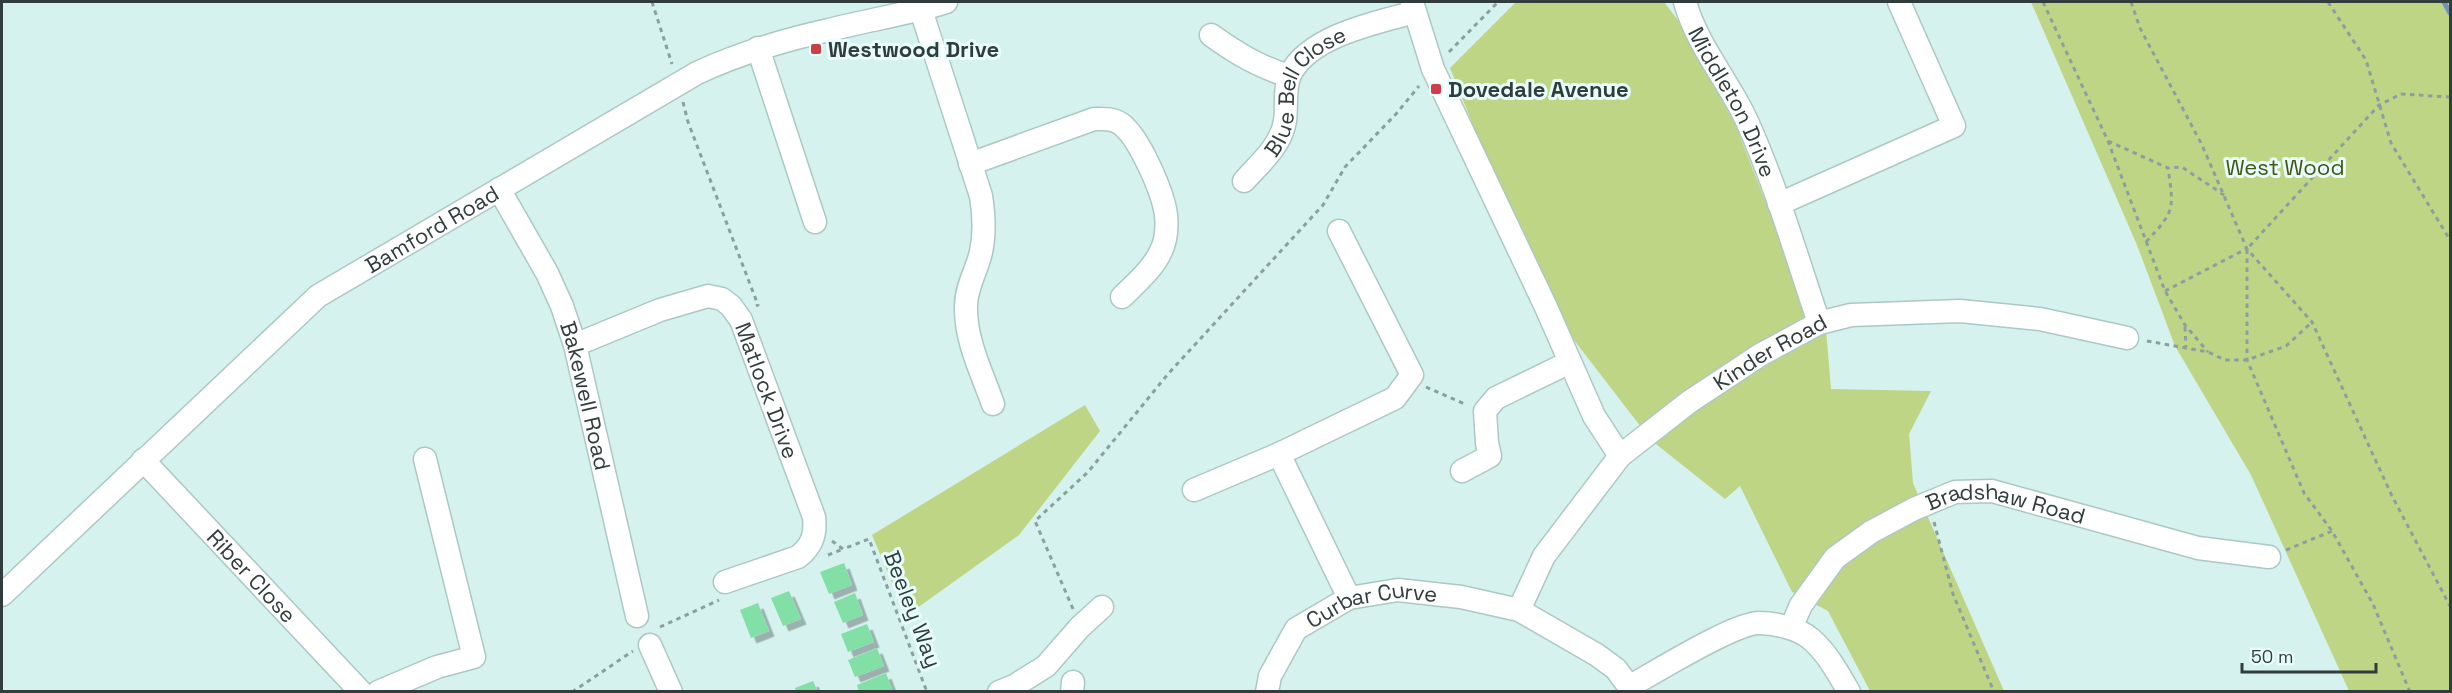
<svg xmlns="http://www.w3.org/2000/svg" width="2452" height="693" font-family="'Space Grotesk',sans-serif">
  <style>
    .green { fill: #bed586 }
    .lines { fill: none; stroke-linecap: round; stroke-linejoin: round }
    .stream { stroke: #7192bb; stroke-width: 5 }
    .building { fill: #82dfa5; filter: url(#shadow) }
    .minor-casing { stroke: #acc8c5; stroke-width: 25 }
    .path { stroke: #8ba09e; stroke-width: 3; stroke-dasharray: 4.5 4.5; stroke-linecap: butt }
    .minor { stroke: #fff; stroke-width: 22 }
    .poi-dot { fill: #ce3e49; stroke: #e7fefc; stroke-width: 2 }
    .labels { text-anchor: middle; stroke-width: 6; stroke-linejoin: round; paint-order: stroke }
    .poi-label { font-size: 22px; font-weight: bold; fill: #313d3c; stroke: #e7fefc; text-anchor: start }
    .street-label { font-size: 22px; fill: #313d3c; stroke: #e7fefc }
    .park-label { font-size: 22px; fill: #455512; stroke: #e7fefc }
  </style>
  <defs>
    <filter id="shadow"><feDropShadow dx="5.5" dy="5.5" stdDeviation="0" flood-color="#0004"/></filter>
  </defs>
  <rect width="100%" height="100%" fill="#d5f2ef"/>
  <!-- green -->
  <path class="green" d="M1516 2H1664L1681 24 1736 126 1768 208 1826 329 1831 389 1931 391 1909 434 1913 483 2004 691H1870L1828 611 1792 592 1740 486 1725 499 1651 440 1574 340 1477 135 1450 68Z
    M2031 2H2450V691H2349L2251 475 2175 346 2137 245Z
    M1085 405 1100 431 1019 535 906 616 872 535Z"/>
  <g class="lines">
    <!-- stream -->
    <path class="stream" d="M2444 2 2450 13"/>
  </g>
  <!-- building -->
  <path class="building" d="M844 563 852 585 829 594 820 572Z
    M789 591 801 619 783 626 771 598Z
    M855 593 863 615 843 623 834 602Z
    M758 603 769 631 751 638 740 610Z
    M867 624 874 642 848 652 841 634Z
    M877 648 884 666 855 677 848 660Z
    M886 673 893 692H859L857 685Z
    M813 681 818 692H796L795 688Z"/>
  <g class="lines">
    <!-- minor casing -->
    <g class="minor-casing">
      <g id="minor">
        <path d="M1412 2 1433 69 1545 305 1594 416 1620 456"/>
        <path id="s1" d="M1685 2C1697 45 1727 79 1746 119 1776 185 1796 255 1819 323"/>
        <path d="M921 10 981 196C984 215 985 234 981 252 977 270 966 287 966 306 965 340 982 373 993 404"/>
        <path d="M1211 35C1236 53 1259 67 1289 76"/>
        <path d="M758 48 815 222"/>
        <path d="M970 164 1094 119C1104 119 1112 118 1121 124 1139 137 1163 192 1166 215 1167 226 1166 241 1161 251 1153 269 1135 284 1122 297"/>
        <path id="s2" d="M1244 181C1260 163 1281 146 1285 121 1287 107 1284 88 1290 75 1308 36 1378 22 1415 12"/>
        <path id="s3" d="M499 189 547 273 562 306 575 345 637 616"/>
        <path d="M1779 204 1954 126 1899 2"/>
        <path id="s4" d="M575 345 660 310 708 296 722 299 731 306 741 320 814 517C816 535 812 546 798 557L725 582"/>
        <path d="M1279 454 1349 598"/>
        <path id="s5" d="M143 460 361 692"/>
        <path d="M1462 471 1490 456 1487 443 1485 411 1496 398 1570 362"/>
        <path d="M1194 490 1279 454 1395 398 1412 375 1339 231"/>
        <path id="s6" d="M2 595 318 296 697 73C740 53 784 40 829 30 868 20 908 14 946 2"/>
        <path id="s7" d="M1519 610 1544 556 1620 456 1689 402 1760 355 1819 323 1851 315 1960 311 2040 319 2127 338"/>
        <path id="s8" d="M1791 628 1801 605 1835 558 1871 532 1914 509 1955 492 1992 491 2198 548 2269 557"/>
        <path d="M650 645 671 692"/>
        <path d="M1630 686C1656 672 1734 623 1759 623 1775 623 1798 628 1811 639 1828 654 1838 673 1849 692"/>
        <path d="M378 692 437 667 474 657 425 459"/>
        <path d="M999 692 1014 686 1046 666 1080 627 1102 607"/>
        <path d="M1072 692 1073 682"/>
        <path id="s9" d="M1267 692 1270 676 1296 629 1349 598 1398 590 1461 597 1519 610 1597 655 1616 669 1633 692"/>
      </g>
    </g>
    <!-- path -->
    <path class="path" d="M652 2 672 64
      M2043 2 2108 141 2165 291 2185 325 2208 352
      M2131 2 2140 28 2202 145 2247 249 2312 322 2392 496 2450 606
      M2328 2 2366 60 2391 143 2450 240
      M1449 52 1498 2
      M683 102 688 122 758 305 756 306
      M2108 141 2168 168 2182 167 2224 195
      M2146 242C2175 211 2174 209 2168 168
      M2165 291 2246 249
      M2185 327 2186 347
      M2147 341 2208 352 2225 360H2247L2286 346 2312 322
      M1426 387 1467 405
      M1934 522 1953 594 1994 692
      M832 541 843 549 869 539 927 692
      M2286 550 2332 531
      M828 555 843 549
      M1073 609 1035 521 1088 472 1168 374 1323 205 1345 167 1396 114 1419 86
      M660 627 719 600
      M572 692 633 651
      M2410 692 2373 604 2332 531 2304 493 2247 360V249L2379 105 2401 94 2450 97"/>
    <!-- minor -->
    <use href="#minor" class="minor"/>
  </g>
  <!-- markers -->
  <g class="poi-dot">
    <rect x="810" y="43" width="12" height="12" rx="3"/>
    <rect x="1430" y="83" width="12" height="12" rx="3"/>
  </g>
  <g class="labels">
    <!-- poi labels -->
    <g class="poi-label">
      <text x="828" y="57">Westwood Drive</text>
      <text x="1448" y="97">Dovedale Avenue</text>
    </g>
    <!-- street labels -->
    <g class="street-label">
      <text dy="8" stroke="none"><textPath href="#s2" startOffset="114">Blue Bell Close</textPath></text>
      <text dy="8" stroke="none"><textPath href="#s1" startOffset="111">Middleton Drive</textPath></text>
      <text dy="8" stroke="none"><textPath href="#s6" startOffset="567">Bamford Road</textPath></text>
      <text dy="8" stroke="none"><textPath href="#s7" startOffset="368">Kinder Road</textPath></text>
      <text dy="8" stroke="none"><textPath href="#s4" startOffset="260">Matlock Drive</textPath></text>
      <text dy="8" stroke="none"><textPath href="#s3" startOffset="226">Bakewell Road</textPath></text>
      <text dy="8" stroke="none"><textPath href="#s8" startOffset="272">Bradshaw Road</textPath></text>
      <text dy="8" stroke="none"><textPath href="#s5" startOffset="159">Riber Close</textPath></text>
      <text transform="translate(913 609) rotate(69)" y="8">Beeley Way</text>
      <text dy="8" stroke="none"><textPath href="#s9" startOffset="152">Curbar Curve</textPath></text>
    </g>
    <!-- park labels -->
    <g class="park-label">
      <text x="2285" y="175">West Wood</text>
    </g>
  </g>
  <!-- border -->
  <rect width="2452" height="693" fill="none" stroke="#313d3c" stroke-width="6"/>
  <!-- scale -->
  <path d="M2242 663v9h134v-9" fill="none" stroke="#313d3c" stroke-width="3"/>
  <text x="2251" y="663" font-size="18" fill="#313d3c" stroke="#e7fefc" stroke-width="4.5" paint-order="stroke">50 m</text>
</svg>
